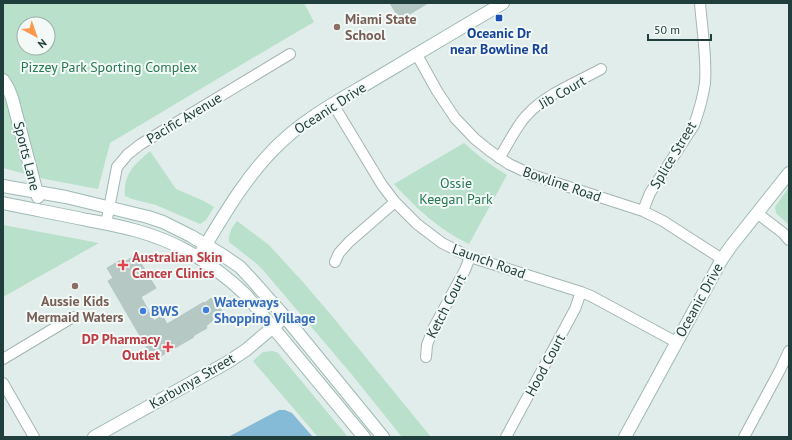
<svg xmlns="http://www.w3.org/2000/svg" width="792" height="440" font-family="'PT Sans',sans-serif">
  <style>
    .green { fill: #b8e0ca; fill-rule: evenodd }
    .water { fill: #85bbd6 }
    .building { fill: #b6c8c3; stroke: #b3c7c2 }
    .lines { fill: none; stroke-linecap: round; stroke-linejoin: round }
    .street-casing { stroke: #a3b5b2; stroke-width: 12 }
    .secondary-casing { stroke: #9ebab5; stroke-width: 14 }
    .street { stroke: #fff; stroke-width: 10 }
    .secondary { stroke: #fff; stroke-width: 12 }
    .transit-dot { fill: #1a4fb4; stroke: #f2f9f7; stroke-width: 1.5 }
    .education-dot { fill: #8d6e63; stroke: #f2f9f7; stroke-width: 1.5 }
    .health-dot { fill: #e0444e; stroke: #f2f9f7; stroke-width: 1.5 }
    .shop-dot { fill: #3f7fe0; stroke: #f2f9f7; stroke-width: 1.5 }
    .labels { text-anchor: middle; stroke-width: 4; stroke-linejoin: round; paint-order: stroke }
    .education-label { font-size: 14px; font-weight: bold; fill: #785e54; stroke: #f2f9f7; text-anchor: start }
    .transit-label { font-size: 14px; font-weight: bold; fill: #164399; stroke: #f2f9f7 }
    .park-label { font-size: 14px; fill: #277955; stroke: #f2f9f7 }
    .street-label { font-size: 14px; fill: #203f3c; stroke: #f2f9f7 }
    .health-label { font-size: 14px; font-weight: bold; fill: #be3a42; stroke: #f2f9f7; text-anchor: start }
    .shop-label { font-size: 14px; font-weight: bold; fill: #366cbe; stroke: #f2f9f7; text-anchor: start }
  </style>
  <rect width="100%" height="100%" fill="#e1edea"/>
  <!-- green -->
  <path class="green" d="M3 3H304L314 22 234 69 110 143 98 189 45 179 3 168ZM24 24H48V48H24Z
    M464 143C477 155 492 166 507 175L469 244C437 228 418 210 394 184Z
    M150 151 176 189 204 201 214 207 206 220 200 224 156 205 132 199 125 196C123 174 135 164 150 151Z
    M789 187V225L776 213 775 207Z
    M237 221 269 245 302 281 332 316 431 437H402L353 376 263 270 257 264 229 242C228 233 232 228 237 221Z
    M3 225 99 243 3 297Z
    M273 351 278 353 348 437H318L253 361 263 352Z"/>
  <!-- water -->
  <path class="water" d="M279 410H285L292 413 313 437H228Z"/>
  <!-- building -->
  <path class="building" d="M390 3H428L400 20Z
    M136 255 156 288 141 297 154 321 162 315 167 324 204 302 205 303 211 298 223 312 206 326 207 328 193 336 194 337 154 360 108 281 113 278 107 268 121 260 126 261Z"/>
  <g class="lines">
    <!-- street casing -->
    <g class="street-casing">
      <path id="street" d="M417 55 437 91 455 118 475 139 490 151 509 164 532 175 643 211 663 221 722 259
        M333 104 382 185 395 202 417 224 442 243 470 257 581 292 591 296 676 342
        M499 158C508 145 517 124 528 114 546 94 578 82 601 69
        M643 211 646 203 650 193 694 125C699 111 703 98 705 83 707 57 702 29 700 3
        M757 213 783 233 789 240
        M106 224 117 167 128 154 141 144 290 54
        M335 262 339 253 349 242 395 202
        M426 357 427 345 433 329 465 270 470 257
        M3 359 73 317
        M3 383 34 437
        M506 437 575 309 581 292
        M744 437 780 370 789 351"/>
    </g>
    <!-- secondary casing -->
    <g class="secondary-casing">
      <path id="secondary" d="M3 80 8 88 12 98 38 197
        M3 186 66 197 148 217 163 222 191 236 224 256 240 267 253 281 285 317 383 437
        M3 203C31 209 59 214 87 220 121 226 154 233 185 250 208 262 227 277 246 295L364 437
        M202 251C224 215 245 178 275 148 305 117 344 98 380 76 421 52 462 27 503 3
        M94 437 228 362 246 350 279 322
        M625 437 722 259 731 246 789 173"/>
    </g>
    <!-- street -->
    <use href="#street" class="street"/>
    <!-- secondary -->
    <use href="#secondary" class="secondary"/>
  </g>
  <!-- markers -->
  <rect class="transit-dot" x="495" y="14" width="8" height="8" rx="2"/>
  <g class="education-dot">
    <circle cx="337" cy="27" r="4"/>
    <circle cx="75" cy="286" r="4"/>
  </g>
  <g class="health-dot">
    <path d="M121 259h4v4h4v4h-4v4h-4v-4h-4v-4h4z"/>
    <path d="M166 341h4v4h4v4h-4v4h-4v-4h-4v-4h4z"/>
  </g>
  <g class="shop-dot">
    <circle cx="206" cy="310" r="4"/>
    <circle cx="143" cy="311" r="4"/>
  </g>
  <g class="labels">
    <!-- education labels -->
    <g class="education-label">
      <text x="345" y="24">Miami State<tspan x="345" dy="16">School</tspan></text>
      <text x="75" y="306" text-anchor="middle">Aussie Kids<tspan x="75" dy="16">Mermaid Waters</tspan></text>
    </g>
    <!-- transit labels -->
    <g class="transit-label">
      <text x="499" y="38">Oceanic Dr<tspan x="499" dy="16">near Bowline Rd</tspan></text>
    </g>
    <!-- park labels -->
    <g class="park-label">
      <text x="109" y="72">Pizzey Park Sporting Complex</text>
      <text x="456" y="188">Ossie<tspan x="456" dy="16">Keegan Park</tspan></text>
    </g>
    <!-- street labels -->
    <g class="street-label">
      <text transform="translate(562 92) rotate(-30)" y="5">Jib Court</text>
      <text transform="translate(330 108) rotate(-33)" y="5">Oceanic Drive</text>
      <text transform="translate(184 118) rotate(-31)" y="5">Pacific Avenue</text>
      <text transform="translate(673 155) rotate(-59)" y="5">Splice Street</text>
      <text transform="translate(27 156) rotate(76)" y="5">Sports Lane</text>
      <text transform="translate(562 184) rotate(19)" y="5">Bowline Road</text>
      <text transform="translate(489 261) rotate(20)" y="5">Launch Road</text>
      <text transform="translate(699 300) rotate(-61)" y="5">Oceanic Drive</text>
      <text transform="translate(446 306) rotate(-63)" y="5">Ketch Court</text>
      <text transform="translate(545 365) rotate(-62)" y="5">Hood Court</text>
      <text transform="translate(192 381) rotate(-30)" y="5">Karbunya Street</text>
    </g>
    <!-- health labels -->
    <g class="health-label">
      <text x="132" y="262">Australian Skin<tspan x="132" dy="16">Cancer Clinics</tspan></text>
      <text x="160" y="344" text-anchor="end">DP Pharmacy<tspan x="160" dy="16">Outlet</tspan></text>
    </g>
    <!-- shop labels -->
    <g class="shop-label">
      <text x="214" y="307">Waterways<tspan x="214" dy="16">Shopping Village</tspan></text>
      <text x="151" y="316">BWS</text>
    </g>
  </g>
  <!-- border -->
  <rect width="792" height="440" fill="none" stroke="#203f3c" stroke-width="8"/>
  <!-- north arrow -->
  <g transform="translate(36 36) rotate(140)"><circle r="19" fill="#f2f9f7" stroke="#9eafac"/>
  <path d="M0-3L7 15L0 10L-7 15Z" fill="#fd984f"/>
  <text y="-6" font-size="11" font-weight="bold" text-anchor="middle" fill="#203f3c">N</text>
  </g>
  <!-- scale -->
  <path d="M648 34v6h63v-6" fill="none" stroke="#203f3c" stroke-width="2"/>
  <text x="654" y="34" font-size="12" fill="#203f3c" stroke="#f2f9f7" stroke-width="3" paint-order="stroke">50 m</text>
</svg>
